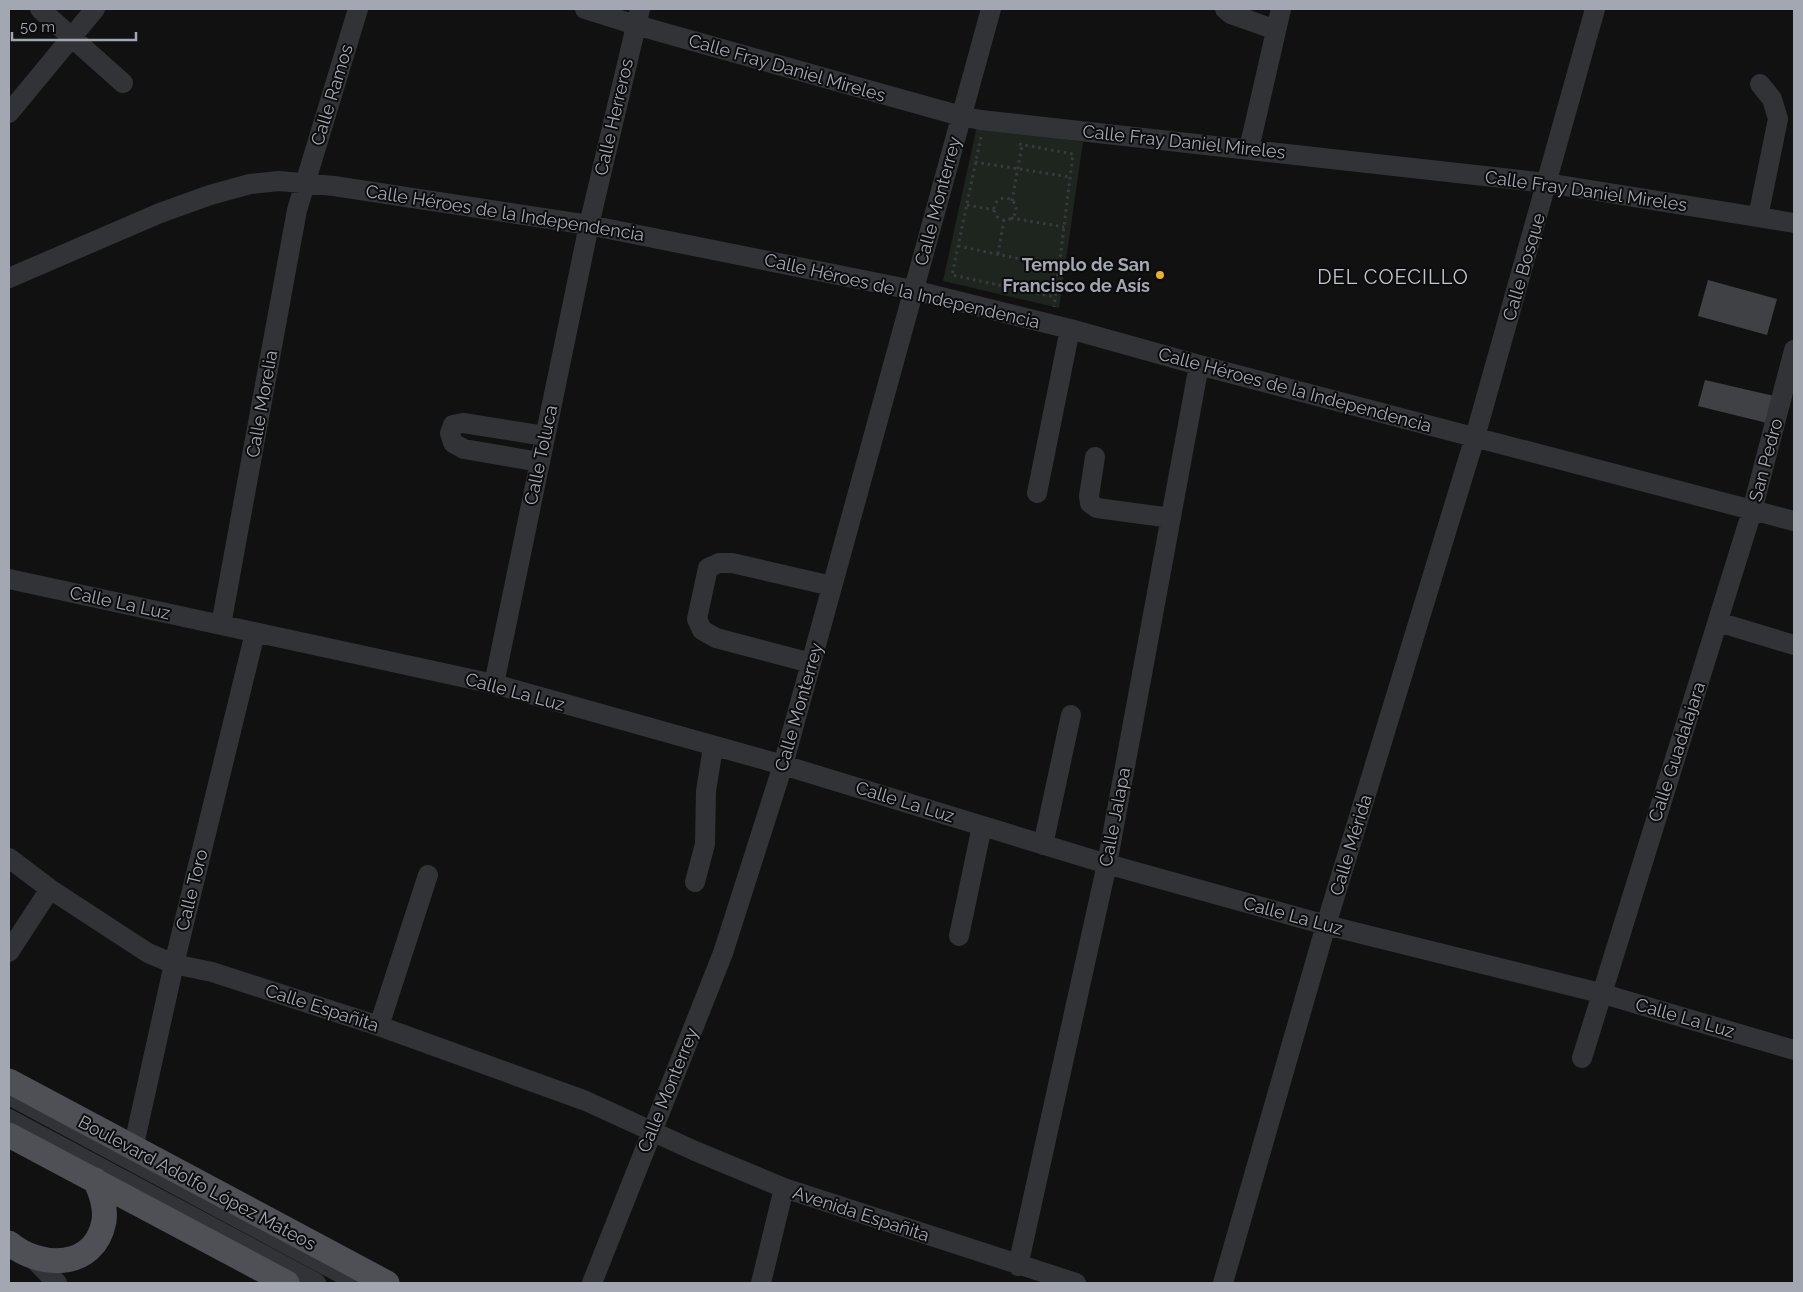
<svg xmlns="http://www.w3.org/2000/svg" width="1803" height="1292" font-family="Raleway,sans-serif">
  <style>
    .green { fill: #1e251f }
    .building { fill: #404145 }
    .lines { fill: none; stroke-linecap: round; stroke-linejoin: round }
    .path { stroke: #383a3e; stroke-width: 3; stroke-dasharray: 2.5 4; stroke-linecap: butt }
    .minor { stroke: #323337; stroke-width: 20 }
    .major { stroke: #4e5056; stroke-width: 25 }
    .poi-dot { fill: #e8af33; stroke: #0c0c0d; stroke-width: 2 }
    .labels { text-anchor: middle; stroke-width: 4; stroke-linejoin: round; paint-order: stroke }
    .street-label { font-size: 18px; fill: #a3a7b2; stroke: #0c0c0d }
    .poi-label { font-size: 18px; font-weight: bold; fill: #a3a7b2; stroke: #0c0c0d; text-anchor: end }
    .quarter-label { font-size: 20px; letter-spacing: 1px; fill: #c4c6cf; stroke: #0c0c0d }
  </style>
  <rect width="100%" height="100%" fill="#111112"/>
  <!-- green -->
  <path class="green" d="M977 126 1083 142 1059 308 943 281Z"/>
  <!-- building -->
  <path class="building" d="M1708 280 1777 299 1767 335 1698 316Z
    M1705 380 1774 396 1767 423 1698 406Z"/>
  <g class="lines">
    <!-- path -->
    <path class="path" d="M981 137 952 275 1055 297
      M1019 144 1073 154 1054 307
      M975 162 1070 177
      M994 209a11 11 0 1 1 22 0a11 11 0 1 1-22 0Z
      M1012 201 1022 145
      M967 205 994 210
      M1011 218 1064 227
      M958 246 1059 267
      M998 254 1004 220"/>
    <!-- minor -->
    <path class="minor" d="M40 9 123 83
      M585 9 636 25 961 116 981 120 1547 183 1794 223
      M1225 9 1231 14 1276 30
      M9 113 95 9
      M1249 149 1281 9
      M1758 217 1778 119 1772 99 1760 84
      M9 278 160 213 210 195 250 184 279 181 334 186 589 225 913 290 1070 329 1199 365 1794 521
      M1095 457 1089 496 1090 503 1097 508 1171 518
      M540 462 464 449 453 443 450 433 453 425 463 423 545 436
      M1037 493 1070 329
      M9 579 494 684 783 765 1107 864 1326 925 1600 993 1794 1050
      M1718 622 1794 645
      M221 625 297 210 358 9
      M811 663 716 638 702 630 697 619 708 568 719 563H732L832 586
      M494 684 589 225 640 9
      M1043 845 1071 715
      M9 858 50 889 148 953 174 964 212 972 379 1026 586 1101 695 1151 784 1188 1076 1283
      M695 882 705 844 706 791 713 747
      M959 936 982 826
      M9 952 50 889
      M379 1026 428 875
      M1582 1058 1752 511 1794 350
      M9 1095 359 1283
      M9 1119 316 1283
      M133 1149 174 964 255 633
      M27 1252 57 1283
      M1018 1266 1107 864 1199 365
      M592 1283 723 953 783 765 991 9
      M761 1283 784 1188
      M1223 1283 1326 925 1475 437 1595 9"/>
    <!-- major -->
    <path class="major" d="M9 1081 387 1283
      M9 1135 287 1283
      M9 1243C40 1269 95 1270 104 1221 106 1206 101 1193 95 1180"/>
  </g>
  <!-- markers -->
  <circle class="poi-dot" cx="1160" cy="275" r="5"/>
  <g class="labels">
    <!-- street labels -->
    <g class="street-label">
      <text transform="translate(787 68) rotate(16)" y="6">Calle Fray Daniel Mireles</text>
      <text transform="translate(332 95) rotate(-73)" y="6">Calle Ramos</text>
      <text transform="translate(614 117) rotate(-77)" y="6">Calle Herreros</text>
      <text transform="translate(1184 142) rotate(6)" y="6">Calle Fray Daniel Mireles</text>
      <text transform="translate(1586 191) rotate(8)" y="6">Calle Fray Daniel Mireles</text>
      <text transform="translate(938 201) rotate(-75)" y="6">Calle Monterrey</text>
      <text transform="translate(505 213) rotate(9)" y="6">Calle Héroes de la Independencia</text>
      <text transform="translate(1524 267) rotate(-74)" y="6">Calle Bosque</text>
      <text transform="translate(902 291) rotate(13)" y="6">Calle Héroes de la Independencia</text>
      <text transform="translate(1295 390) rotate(15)" y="6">Calle Héroes de la Independencia</text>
      <text transform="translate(262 404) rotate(-80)" y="6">Calle Morelia</text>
      <text transform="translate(541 455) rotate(-78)" y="6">Calle Toluca</text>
      <text transform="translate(1766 460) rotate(-75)" y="6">San Pedro</text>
      <text transform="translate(120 603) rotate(12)" y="6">Calle La Luz</text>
      <text transform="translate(515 692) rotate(15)" y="6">Calle La Luz</text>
      <text transform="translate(799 707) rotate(-74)" y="6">Calle Monterrey</text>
      <text transform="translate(1677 752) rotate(-72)" y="6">Calle Guadalajara</text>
      <text transform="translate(905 802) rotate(17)" y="6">Calle La Luz</text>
      <text transform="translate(1115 817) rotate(-79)" y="6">Calle Jalapa</text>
      <text transform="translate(1351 845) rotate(-73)" y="6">Calle Mérida</text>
      <text transform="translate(192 890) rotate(-76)" y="6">Calle Toro</text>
      <text transform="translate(1293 916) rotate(15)" y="6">Calle La Luz</text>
      <text transform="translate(322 1008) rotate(18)" y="6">Calle Españita</text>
      <text transform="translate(1685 1018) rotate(16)" y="6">Calle La Luz</text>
      <text transform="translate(668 1090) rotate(-68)" y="6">Calle Monterrey</text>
      <text transform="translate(197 1183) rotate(28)" y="6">Boulevard Adolfo López Mateos</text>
      <text transform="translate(861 1214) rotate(18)" y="6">Avenida Españita</text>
    </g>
    <!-- poi labels -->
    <g class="poi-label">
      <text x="1150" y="271">Templo de San<tspan x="1150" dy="21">Francisco de Asís</tspan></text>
    </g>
    <!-- quarter labels -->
    <g class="quarter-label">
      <text x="1393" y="284">DEL COECILLO</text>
    </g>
  </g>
  <!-- border -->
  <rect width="1803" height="1292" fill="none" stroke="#a3a7b2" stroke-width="20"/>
  <!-- scale -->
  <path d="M12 32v8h124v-8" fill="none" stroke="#a3a7b2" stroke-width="2.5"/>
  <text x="20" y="32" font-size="15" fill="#a3a7b2" stroke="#0c0c0d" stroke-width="4" paint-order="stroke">50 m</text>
</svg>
